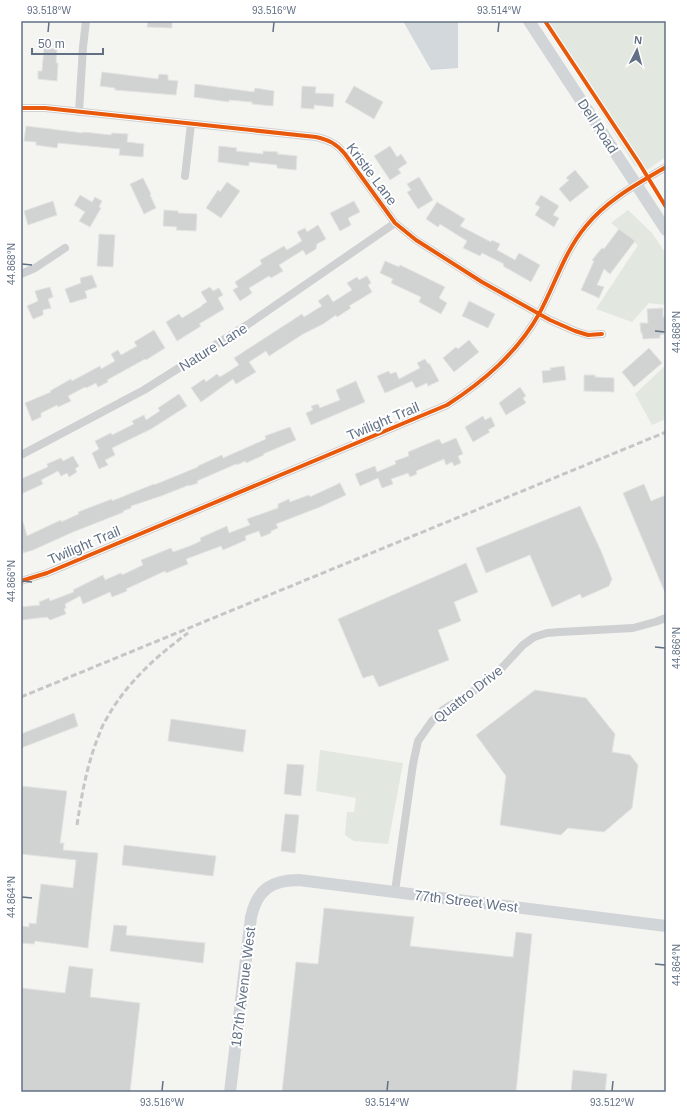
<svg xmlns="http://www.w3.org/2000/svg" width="687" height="1113" font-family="Helvetica,sans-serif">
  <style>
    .green { fill: #e2e7df }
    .water { fill: #d2d8db }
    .building { fill: #d1d2d2; stroke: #e3e3e1 }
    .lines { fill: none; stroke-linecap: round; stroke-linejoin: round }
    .street { stroke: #cfd0d1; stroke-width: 8 }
    .secondary { stroke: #d2d5d8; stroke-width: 12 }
    .rail { stroke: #c5c6c6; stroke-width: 3; stroke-dasharray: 6 3; stroke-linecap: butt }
    .cycleway-casing { stroke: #fff; stroke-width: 6 }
    .cycleway { stroke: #e8590c; stroke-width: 4 }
    .ticks { fill: none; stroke: #617085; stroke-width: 1.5 }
    .labels { text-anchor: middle; stroke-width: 4; stroke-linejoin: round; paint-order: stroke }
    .street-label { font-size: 14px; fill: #617085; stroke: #fff }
    .neatline { fill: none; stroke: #617085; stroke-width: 1.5 }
    .ticks-label { font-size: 10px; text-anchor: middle; fill: #617085 }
  </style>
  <rect width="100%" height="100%" fill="#f4f4f1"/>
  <!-- green -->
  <path class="green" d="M543 21H666V157L647 170 635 166Z
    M628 210 652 233 666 254V305L649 303 632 322 596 309 638 245 611 223Z
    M666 365V419L652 425 635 394Z
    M320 750 403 763 388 844 354 841 345 835 347 812H354L356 798 316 791Z"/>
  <!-- water -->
  <path class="water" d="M403 21H458V68L431 70Z"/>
  <!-- building -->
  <path class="building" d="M148 21H172V28L147 27Z
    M44 48 57 49 56 63H58L57 81 38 79V71H42Z
    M102 72 158 79 159 74 168 75V80L178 81 176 95 115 90V88L100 86Z
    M195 84 254 92 255 88 274 91 273 106 252 104V102L229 100V102L194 97Z
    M302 86 316 87 315 93 334 94 333 107 314 105V109L301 108Z
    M354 86 383 102 374 119 345 102Z
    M26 126 83 133V132L111 135 112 133 128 134 127 142 144 144 143 157 119 155 120 149 58 143 57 148 36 145V142L24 141Z
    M219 146 237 148 236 151 263 154V151L278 152 277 154 297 156 296 170 277 168V165L249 162V166L218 162Z
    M390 146 397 157 401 154 407 163 398 169 401 173 390 180 374 156Z
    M575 170 589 187 570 202 559 189 569 180 566 178Z
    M419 177 433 200 418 209 407 192 411 190 407 184Z
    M143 178 151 194 150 195 156 208 144 214 130 184Z
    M227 182 240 191 221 218 206 208 218 190 220 192Z
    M80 195 92 202 95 197 102 201 99 207 101 208 90 227 79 221 85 212 74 205Z
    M541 195 559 206 553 215 559 218 554 227 535 215 540 207 535 204Z
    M53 201 57 215 28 225 24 211Z
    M354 201 360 212 348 218 351 225 340 231 330 213Z
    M437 202 465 219 460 226 491 242 492 240 500 244 497 250 515 260 519 253 540 265 531 282 503 266 504 264 482 253 480 256 463 248 467 241 440 224 438 227 426 219Z
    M164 210 178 211V213L197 214 196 231 176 230 177 227 163 226Z
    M318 225 326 239 317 244 316 249 306 255 303 250 279 265 283 271 271 278 269 276 249 288 252 293 240 301 233 290 238 287 235 282 262 264 260 260 284 246 287 250 302 241 297 232 305 228 307 232Z
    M619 229 635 241 610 274 604 269 597 285 604 287 599 298 581 290 594 261 592 260 602 248 604 249Z
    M99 234 115 235 113 267 97 266Z
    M385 261 399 267 400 265 445 287 439 298 447 303 441 314 419 302 421 297 391 283 393 279 380 273Z
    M92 275 97 287 85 291 87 298 70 303 65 289 81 283 80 278Z
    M367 276 371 283 368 285 372 292 349 306 351 308 337 317 336 315 323 324 303 334 269 356 266 351 249 362 256 372 236 384 233 379 201 402 191 388 204 379 206 382 217 374 220 377 239 365 234 358 302 314 304 317 322 306 318 301 328 294 333 302 352 290 347 283 357 277 359 280Z
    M50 287 53 297 48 299 51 308 43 310V315L33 319 27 306 38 301 35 291Z
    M210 287 213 291 219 288 223 295 218 298 224 309 199 324 201 326 177 341 166 322 179 314 182 318 202 306V305L207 302 201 292Z
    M469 301 495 314 488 328 462 316Z
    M663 308V317H666V330H664V334L660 335V338L643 339 642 333H641L640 323H648L647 309Z
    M154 330 165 348 146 360 145 359 107 380 108 382 98 387 96 383 86 388 85 387 68 396 71 401 58 407 57 405 41 413V417L32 421 25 403 51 392 50 391 71 379 72 381 100 366 101 369 115 361 111 354 118 350 121 355 137 346 134 342Z
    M469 340 479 352 454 372 443 358 456 347 458 349Z
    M649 348 662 363 634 387 622 372Z
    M425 359 428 364 429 363 439 381 428 386 427 383 416 388 412 381 385 393 377 376 389 371 390 374 396 372 399 379 420 368 417 363Z
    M564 366 566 380 543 383 542 371 551 370 550 368Z
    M584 375H595V377L614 378V392L584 391Z
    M356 381 365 402 311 425 306 413 313 410 311 406 318 404 320 408 340 400 336 390Z
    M520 387 526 396 523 398 526 403 506 415 499 403Z
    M179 394 187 406 151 429 112 448 115 455 105 460 108 465 99 469 92 453 99 449 95 441 111 433 112 435 134 424 132 421 144 415 146 420 160 411 158 408Z
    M483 416 485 420 491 417 495 426 488 430 490 432 473 442 465 427Z
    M290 427 296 440 263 454 264 455 246 463 245 461 237 465 236 464 197 481 198 483 189 486V485L161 496 131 506V508L123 511 124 512 73 532 33 550 23 553V550L21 551V522H23L27 536 61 520V522L79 514 78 512 112 499V501L154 484V485L198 467V466L222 455 223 458 266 439 265 436Z
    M456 438 463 454 458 456 461 463 454 466 452 462 446 465 444 459 416 471 417 474 410 477 408 473 391 479 393 484 382 488 378 478 360 486 355 474 375 466 377 472 396 464 395 461 409 456 408 452 439 439 442 444Z
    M73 456 79 466 75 469 77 472 69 477 67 473 61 476 58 471 41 480 43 484 21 494V479L48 467 47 464 61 458 63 461Z
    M340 483 346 495 320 507 276 524 278 528 271 531V533L261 537 259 531 245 536 246 540 223 550 221 546 186 559 188 564 166 573 165 571 126 589 127 591 112 597 110 592 83 604 80 596 65 604 66 608 64 609 66 614 50 620 47 617 21 620V607L40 605 39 602 49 598 50 601 74 592 73 590 103 575 105 580 121 573 122 575 143 565 141 560 171 548 173 552 190 546 201 541 200 538 227 526 229 533 250 525 247 519 278 508V504L289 499 290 502 309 495 310 497Z
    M644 484 651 501 666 495V595L623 493Z
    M580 506 601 551 612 579 609 586 582 598 580 594 552 607 530 555 486 573 476 548Z
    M466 563 478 592 454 602 461 621 438 630 449 660 379 687 373 675 363 678 338 619Z
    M535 690 586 698 615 734 612 752 630 755 638 765 632 808 604 832 568 828 561 835 500 825 506 776 476 735Z
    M74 713 78 726 21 748V734Z
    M171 719 246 730 243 752 168 741Z
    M287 764 304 765 301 796 284 794Z
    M21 786 67 791 60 843H64L63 850 98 853 88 948 35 941 34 944 21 943V926L29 927V923L36 924 41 884 73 888 76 860 21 854Z
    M285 814 299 815 295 853 281 851Z
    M124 845 216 856 213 876 122 865Z
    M324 908 414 917 410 946 513 957 516 932 532 934 516 1092H282L296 962 318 964Z
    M114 925 127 926 126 935 205 943 203 963 110 951Z
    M69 966 93 969 90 997 140 1003 130 1092H21V988L65 993Z
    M573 1070 607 1074 605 1092H571Z"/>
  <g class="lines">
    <!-- street -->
    <path class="street" d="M21 108H45L316 137C329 140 337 144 345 154L395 223 416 240 482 282 550 320 575 331 588 335 602 334
      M79 112 83 47 86 21
      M185 176 191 124
      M21 274 35 268 65 248
      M21 455 144 390 247 325 395 223
      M21 581 47 573 447 405C484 381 517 353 539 314 555 285 564 252 586 226 607 200 637 184 666 167
      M395 891 413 764 418 741 432 721 443 710 478 688 498 672 523 645 534 637 547 633 560 632 633 628 655 622 666 618"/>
    <!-- secondary -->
    <path class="secondary" d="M529 21 666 230
      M230 1092 251 917C257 890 271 880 299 880L666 926"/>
    <!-- rail -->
    <path class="rail" d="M21 697 666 432
      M77 825C82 792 88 760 101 730 103 723 108 717 111 711 131 679 158 655 188 633"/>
    <!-- cycleway casing -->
    <g class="cycleway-casing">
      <path id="cycleway" d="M545 21 639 163 666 207
        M21 108H45L316 137C329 140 337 144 345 154L395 223 416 240 482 282 550 320 575 331 588 335 602 334
        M21 581 47 573 447 405C484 381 517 353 539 314 555 285 564 252 586 226 607 200 637 184 666 167"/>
    </g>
    <!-- cycleway -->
    <use href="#cycleway" class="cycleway"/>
  </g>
  <!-- ticks -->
  <path class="ticks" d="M48 32 49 22M273 32 274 22M498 32 499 22M22 264 32 265M655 331 665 332M22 581 32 582M655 647 665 648M22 897 32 898M655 964 665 965M162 1091 163 1081M387 1091 388 1081M612 1091 613 1081"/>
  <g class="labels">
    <!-- street labels -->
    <g class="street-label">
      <text transform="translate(598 126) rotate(57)" y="5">Dell Road</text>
      <text transform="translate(372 174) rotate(53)" y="5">Kristie Lane</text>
      <text transform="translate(213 347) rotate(-32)" y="5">Nature Lane</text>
      <text transform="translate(383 421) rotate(-23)" y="5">Twilight Trail</text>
      <text transform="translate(84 545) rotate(-23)" y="5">Twilight Trail</text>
      <text transform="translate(468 694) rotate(-38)" y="5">Quattro Drive</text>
      <text transform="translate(466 901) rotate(7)" y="5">77th Street West</text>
      <text transform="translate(243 987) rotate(-83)" y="5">187th Avenue West</text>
    </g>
  </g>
  <!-- border -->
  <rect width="687" height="1113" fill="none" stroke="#ffffff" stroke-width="44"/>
  <!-- north arrow -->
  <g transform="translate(637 50) rotate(6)" stroke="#ffffff" stroke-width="3" paint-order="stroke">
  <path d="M0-3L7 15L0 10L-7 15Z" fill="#617085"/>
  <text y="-6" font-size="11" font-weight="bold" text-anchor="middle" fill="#617085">N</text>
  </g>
  <!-- scale -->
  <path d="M32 48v6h71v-6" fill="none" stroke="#617085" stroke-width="2"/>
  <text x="38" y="48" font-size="12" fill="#617085" stroke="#ffffff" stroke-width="3" paint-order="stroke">50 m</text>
  <rect x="22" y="22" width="643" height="1069" class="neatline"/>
  <g class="ticks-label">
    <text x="49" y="14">93.518°W</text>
    <text x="274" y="14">93.516°W</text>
    <text x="499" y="14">93.514°W</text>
    <text transform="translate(11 264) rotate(-90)" y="4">44.868°N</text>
    <text transform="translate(676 332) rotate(-90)" y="4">44.868°N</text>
    <text transform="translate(11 581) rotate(-90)" y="4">44.866°N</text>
    <text transform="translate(676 648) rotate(-90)" y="4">44.866°N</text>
    <text transform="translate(11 897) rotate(-90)" y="4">44.864°N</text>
    <text transform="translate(676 965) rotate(-90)" y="4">44.864°N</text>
    <text x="162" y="1106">93.516°W</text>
    <text x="387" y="1106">93.514°W</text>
    <text x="612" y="1106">93.512°W</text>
  </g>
</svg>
